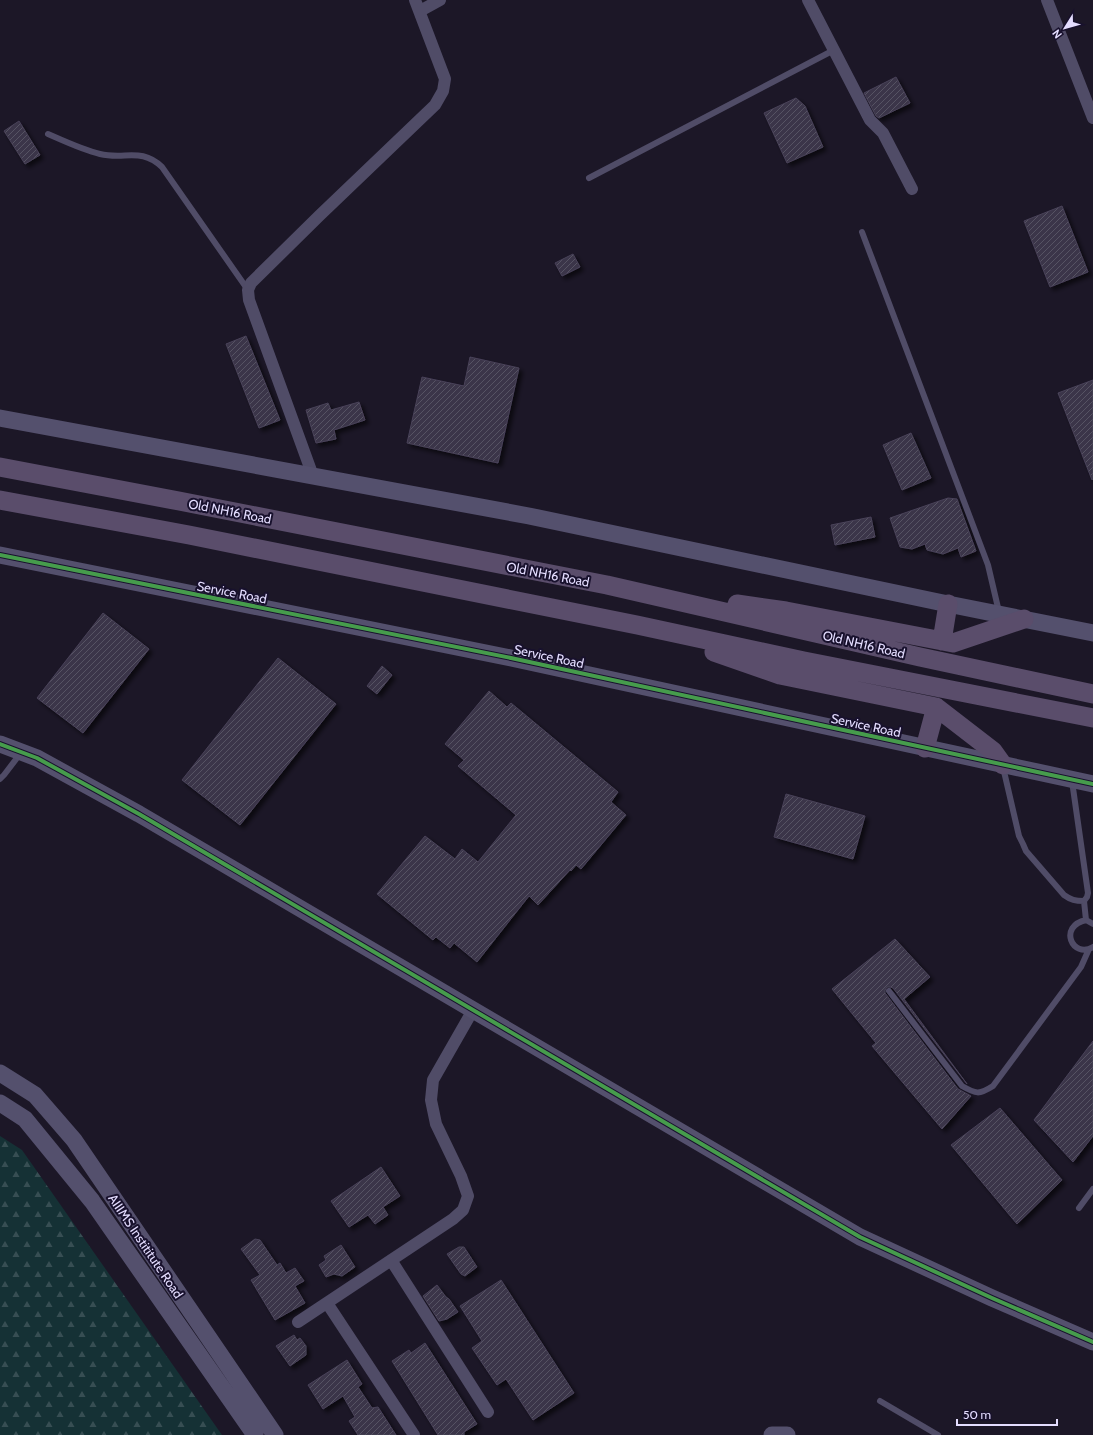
<svg xmlns="http://www.w3.org/2000/svg" width="1093" height="1435" font-family="Cabin,sans-serif">
  <style>
    .forest { fill: url(#forest-firs) }
    .building { fill: url(#building-hatch); stroke: #494259; filter: url(#shadow) }
    .lines { fill: none; stroke-linecap: round; stroke-linejoin: round }
    .lane { stroke: #504c67; stroke-width: 6 }
    .street { stroke: #504c67; stroke-width: 12 }
    .secondary { stroke: #54506d; stroke-width: 17 }
    .primary { stroke: #5a4d6b; stroke-width: 19 }
    .cycleway-casing { stroke: #18112d; stroke-width: 6 }
    .cycleway { stroke: #469c4c; stroke-width: 4 }
    .labels { text-anchor: middle; stroke-width: 4; stroke-linejoin: round; paint-order: stroke }
    .street-label { font-size: 13px; fill: #e4ddff; stroke: #18112d }
  </style>
  <defs>
    <pattern id="forest-firs" width="22" height="20" patternUnits="userSpaceOnUse"><rect width="22" height="20" fill="#153135"/><path d="M5 1l3.5 6h-7zM16 11l3.5 6h-7z" fill="#374e53"/></pattern>
    <pattern id="building-hatch" width="6" height="6" patternUnits="userSpaceOnUse"><rect width="6" height="6" fill="#3b3648"/><path d="M-1 1l2-2M0 6l6-6M5 7l2-2" fill="none" stroke="#575363"/></pattern>
    <filter id="shadow"><feDropShadow dx="3.5" dy="3.5" stdDeviation="2" flood-color="#0009"/></filter>
  </defs>
  <rect width="100%" height="100%" fill="#1c1727"/>
  <!-- forest -->
  <path class="forest" d="M0 1136 22 1150 222 1435H0Z"/>
  <!-- building -->
  <path class="building" d="M896 77 910 103 879 118 876 116 864 93Z
    M796 98 805 106 823 147 787 163 764 113Z
    M19 121 40 155 25 164 4 131Z
    M1062 206 1088 272 1050 287 1024 221Z
    M573 254 580 267 562 276 555 263Z
    M246 336 280 420 259 428 226 344Z
    M470 357 519 368 498 463 407 443 422 377 464 386Z
    M1093 380V479L1092 480 1058 393Z
    M359 402 365 420 334 430 336 439 316 443 306 410 328 403 331 410Z
    M911 433 931 478 902 490 883 445Z
    M948 498 957 499 976 551 961 557 958 548 943 554 927 550 925 544 912 549 900 547 890 518Z
    M871 517 875 537 835 545 831 525Z
    M103 613 149 649 83 733 37 698Z
    M278 658 336 704 240 825 182 780Z
    M382 666 392 675 377 694 367 686Z
    M489 691 507 707 511 703 618 792 611 802 626 815 581 869 576 865 571 871 570 870 538 905 529 896 477 962 454 943 450 948 436 937 433 940 377 894 425 836 455 859 462 849 478 862 516 815 458 766 464 760 445 744Z
    M786 794 865 816 853 859 774 837Z
    M895 939 930 977 904 999 967 1084 893 988 890 987H887L885 990V993L958 1089 971 1096 942 1129 872 1046 876 1043 832 989Z
    M1093 1041V1136L1073 1162 1034 1120Z
    M1000 1108 1062 1180 1017 1224 951 1145Z
    M381 1167 400 1196 383 1207 388 1215 375 1224 368 1215 349 1227 331 1201Z
    M255 1239 260 1240 277 1265 280 1263 286 1273 295 1268 304 1281 295 1286 305 1303 275 1320 251 1280 260 1275 241 1249Z
    M341 1245 355 1267 342 1276 334 1274 326 1277 319 1265 326 1260 324 1256Z
    M459 1247H464L477 1267 465 1276 461 1274 447 1254Z
    M501 1280 574 1393 533 1420 506 1379 497 1385 472 1348 482 1341 460 1306Z
    M437 1285 446 1297 449 1299 458 1312 447 1319 439 1321 423 1296Z
    M294 1335 297 1340 300 1338 306 1346V1355L290 1366 276 1346Z
    M425 1343 477 1424 464 1432V1435H438L392 1361 409 1350 411 1353Z
    M347 1360 362 1384 358 1387 372 1408 378 1407 396 1435H358L349 1421 355 1417 343 1396 323 1409 308 1385Z"/>
  <g class="lines">
    <!-- lane -->
    <path class="lane" d="M48 134C64 141 83 150 100 154 125 160 141 147 162 167L248 290
      M589 178 834 50
      M862 232 988 565 999 612
      M1003 767 1019 836 1023 844 1026 851 1064 895C1071 900 1075 901 1084 901L1087 897 1088 893 1072 781
      M0 779 4 775 20 754
      M1084 901 1086 920
      M1093 924 1086 920C1058 926 1072 959 1093 947
      M889 991 962 1086C976 1094 979 1095 993 1086L1081 967 1089 949
      M1079 1208 1093 1189
      M880 1401 938 1435"/>
    <!-- street -->
    <path class="street" d="M808 0 870 120 883 133 912 189
      M1047 0 1093 118
      M420 11 440 0
      M313 476 249 300 248 290 251 283 319 216 435 105 443 91 445 79 415 0
      M391 1260 488 1412
      M327 1303 414 1435
      M298 1322 453 1219 463 1210 468 1196 461 1176 436 1124 431 1100 433 1080 473 1010"/>
    <!-- secondary -->
    <path class="secondary" d="M0 418 529 516 948 604 1093 633
      M0 555 511 658 1093 784
      M0 744 37 758 139 814 860 1237 992 1298 1093 1342
      M0 1073 35 1095 74 1140 275 1435
      M0 1103 25 1119 92 1201 255 1435
      M772 1435H787"/>
    <!-- primary -->
    <path class="primary" d="M0 467 179 501 607 585 920 657 1093 694
      M0 500 189 535 637 625 804 661 1093 718
      M737 604 786 611 953 643 1024 619
      M942 641 948 604
      M714 652 780 675 936 707 993 751 1003 765
      M925 748 936 707"/>
    <!-- cycleway casing -->
    <g class="cycleway-casing">
      <path id="cycleway" d="M0 555 511 658 1093 784
        M0 744 37 758 139 814 860 1237 992 1298 1093 1342"/>
    </g>
    <!-- cycleway -->
    <use href="#cycleway" class="cycleway"/>
  </g>
  <g class="labels">
    <!-- street labels -->
    <g class="street-label">
      <text transform="translate(230 511) rotate(11)" y="5">Old NH16 Road</text>
      <text transform="translate(548 574) rotate(11)" y="5">Old NH16 Road</text>
      <text transform="translate(232 592) rotate(11)" y="5">Service Road</text>
      <text transform="translate(864 644) rotate(13)" y="5">Old NH16 Road</text>
      <text transform="translate(549 656) rotate(12)" y="5">Service Road</text>
      <text transform="translate(866 725) rotate(12)" y="5">Service Road</text>
      <text transform="translate(146 1246) rotate(56)" y="5">AIIIMS Instititute Road</text>
    </g>
  </g>
  <!-- north arrow -->
  <g transform="translate(1065 28) rotate(233)" stroke="#18112d" stroke-width="3" paint-order="stroke">
  <path d="M0-3L7 15L0 10L-7 15Z" fill="#e4ddff"/>
  <text y="-6" font-size="11" font-weight="bold" text-anchor="middle" fill="#e4ddff">N</text>
  </g>
  <!-- scale -->
  <path d="M957 1419v6h100v-6" fill="none" stroke="#e4ddff" stroke-width="2"/>
  <text x="963" y="1419" font-size="12" fill="#e4ddff" stroke="#18112d" stroke-width="3" paint-order="stroke">50 m</text>
</svg>
